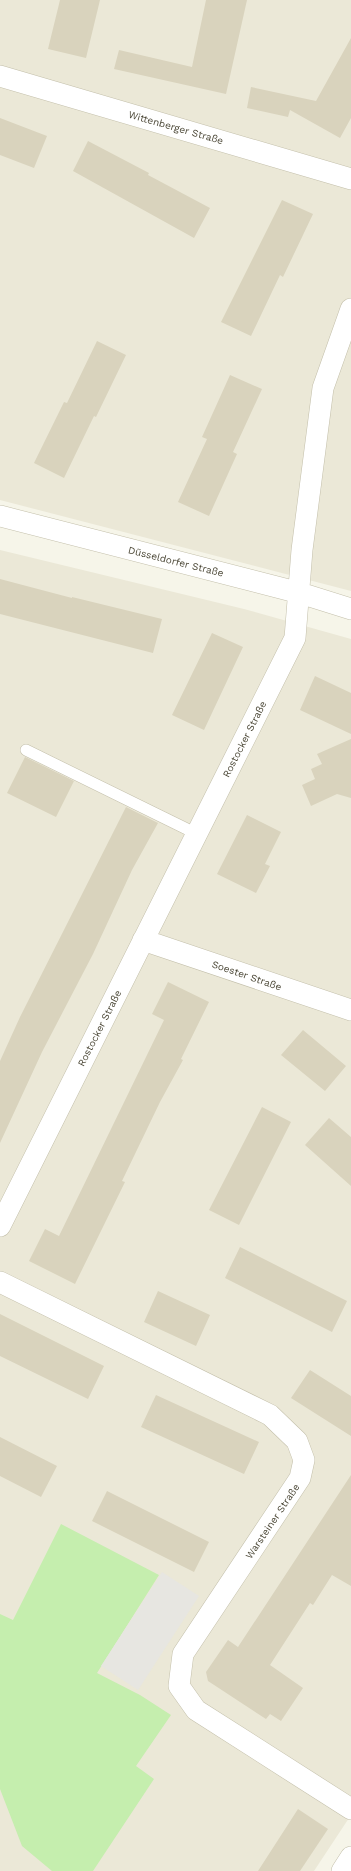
<svg xmlns="http://www.w3.org/2000/svg" width="351" height="1871" font-family="'Work Sans',sans-serif">
  <style>
    .residential { fill: #ebe8d7 }
    .green { fill: #c5eeae }
    .parking { fill: #e7e6e1 }
    .building { fill: #d9d3bd }
    .lines { fill: none; stroke-linecap: round; stroke-linejoin: round }
    .lane-casing { stroke: #c3bfaa; stroke-width: 12 }
    .street-casing { stroke: #c3bfaa; stroke-width: 22 }
    .lane { stroke: #fff; stroke-width: 11 }
    .street { stroke: #fff; stroke-width: 21 }
    .labels { text-anchor: middle; stroke-width: 3; stroke-linejoin: round; paint-order: stroke }
    .street-label { font-size: 10px; fill: #4b4736; stroke: #fff }
  </style>
  <rect width="100%" height="100%" fill="#f6f5e9"/>
  <!-- residential -->
  <path class="residential" d="M0 0H351V591L0 500Z
    M0 550 244 609 351 639V1815L314 1871H0Z"/>
  <!-- green -->
  <path class="green" d="M61 1524 159 1575 97 1673 140 1695 171 1715 136 1766 154 1779 93 1871H52L22 1846 0 1789V1614L13 1620Z"/>
  <!-- parking -->
  <path class="parking" d="M162 1572 199 1596 138 1690 101 1666Z"/>
  <!-- building -->
  <path class="building" d="M60 0H100L86 58 48 49Z
    M206 0H247L226 94 114 69 119 50 192 67Z
    M351 38V118L340 138 290 110 288 117 247 108 251 87 316 101Z
    M0 118 47 136 34 168 0 155Z
    M88 141 149 173 148 175 210 208 194 238 73 171Z
    M282 200 313 214 283 277 280 275 251 336 221 322Z
    M97 341 126 355 96 417 94 416 64 478 34 463 64 402 67 403Z
    M230 375 262 389 233 452 237 454 209 516 178 502 207 439 202 437Z
    M0 579 72 598V597L162 619 153 653 0 614Z
    M212 633 243 647 204 730 172 715Z
    M315 676 351 693V734L300 710Z
    M351 739V798L337 794 311 806 302 785 315 779 311 769 322 764 317 754Z
    M25 757 74 781 56 817 7 793Z
    M126 807 158 823 132 870 93 954 42 1052 0 1143V1061L20 1017Z
    M247 815 281 832 265 864 270 866 256 893 217 874Z
    M168 982 209 1002 181 1059 183 1060 160 1102 122 1181 125 1182 75 1284 29 1261 45 1229 59 1236 164 1020 152 1014Z
    M303 1030 346 1066 325 1091 281 1055Z
    M262 1107 291 1122 239 1225 209 1210Z
    M329 1118 351 1137V1186L305 1145Z
    M240 1247 347 1301 332 1332 225 1278Z
    M158 1291 210 1315 196 1346 144 1322Z
    M0 1314 104 1366 88 1399 0 1356Z
    M310 1370 351 1396V1436L291 1398Z
    M156 1395 259 1442 244 1474 141 1427Z
    M0 1437 57 1466 41 1497 0 1476Z
    M351 1475V1586L332 1575 313 1605 310 1603 270 1665 303 1688 281 1721 270 1714 266 1719 208 1681 206 1672 228 1640 238 1647Z
    M107 1491 209 1542 194 1572 92 1521Z
    M298 1809 328 1829 300 1871H258Z"/>
  <g class="lines">
    <!-- lane casing -->
    <g class="lane-casing">
      <path id="lane" d="M26 750 197 834"/>
    </g>
    <!-- street casing -->
    <g class="street-casing">
      <path id="street" d="M0 76 351 179
        M0 516 300 593 351 609
        M143 940 351 1010
        M0 1226 295 638 302 550 323 388 351 309
        M0 1282 270 1415 297 1441 304 1460 300 1478 183 1654 179 1686 196 1710 351 1809
        M342 1871 351 1857"/>
    </g>
    <!-- lane -->
    <use href="#lane" class="lane"/>
    <!-- street -->
    <use href="#street" class="street"/>
  </g>
  <g class="labels">
    <!-- street labels -->
    <g class="street-label">
      <text transform="translate(176 127) rotate(16)" y="4">Wittenberger Straße</text>
      <text transform="translate(176 561) rotate(14)" y="4">Düsseldorfer Straße</text>
      <text transform="translate(244 739) rotate(-63)" y="4">Rostocker Straße</text>
      <text transform="translate(247 975) rotate(19)" y="4">Soester Straße</text>
      <text transform="translate(99 1028) rotate(-63)" y="4">Rostocker Straße</text>
      <text transform="translate(272 1521) rotate(-56)" y="4">Warsteiner Straße</text>
    </g>
  </g>
</svg>
